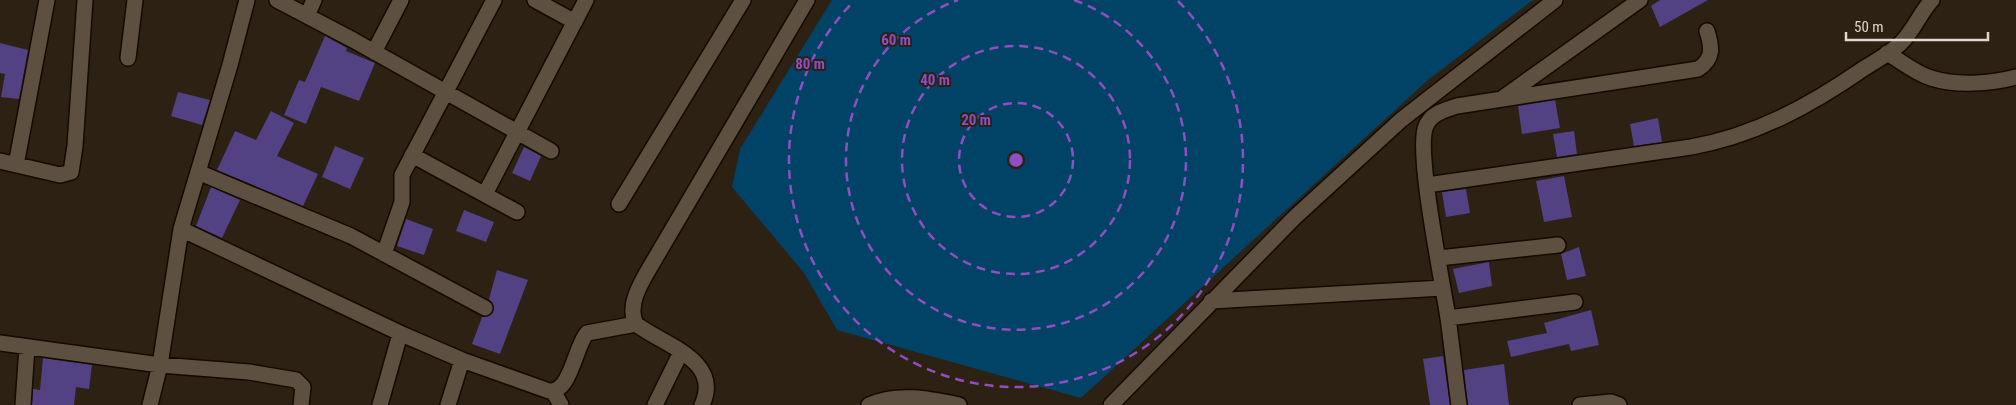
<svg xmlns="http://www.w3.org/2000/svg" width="2016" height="405" font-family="'Roboto Condensed',sans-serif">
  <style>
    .water { fill: #004366 }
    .building { fill: #524183 }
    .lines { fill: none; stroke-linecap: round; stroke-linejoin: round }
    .minor-casing { stroke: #140a01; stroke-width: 18 }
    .minor { stroke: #5d5040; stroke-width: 15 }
    .ring { fill: none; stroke: #8f4ec2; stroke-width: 2.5; stroke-dasharray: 9 6 }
    .centre { fill: #8f4ec2; stroke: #2c2112; stroke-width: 2.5 }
    .ring-label { font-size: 15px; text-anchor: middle; font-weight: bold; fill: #8f4ec2; stroke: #2c2112; stroke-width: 4; stroke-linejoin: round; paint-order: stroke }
  </style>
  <rect width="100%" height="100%" fill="#2c2112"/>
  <!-- water -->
  <path class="water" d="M832 0H1533L1428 80 1081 398 837 330 804 273 732 187 740 149Z"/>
  <!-- building -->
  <path class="building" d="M1660 0H1708L1660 27 1651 6Z
    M325 36 347 48 346 51 375 63 359 101 321 87 306 124 284 115 299 80 305 82Z
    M0 43 28 50 19 99 1 97 5 74 0 73Z
    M178 92 210 100 202 125 171 116Z
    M1555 100 1560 128 1522 134 1518 106Z
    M271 111 294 123 277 156 318 174 303 206 217 170 235 131 256 140Z
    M1658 118 1662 142 1634 146 1630 124Z
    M1574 131 1577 154 1557 157 1553 134Z
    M335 146 364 158 350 189 322 177Z
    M524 147 541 156 530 181 512 173Z
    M1564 176 1572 217 1544 222 1536 181Z
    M211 187 240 200 222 238 196 226Z
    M1466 189 1470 213 1446 217 1442 192Z
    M464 210 494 222 486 242 456 231Z
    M406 219 433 229 424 255 397 246Z
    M1579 247 1586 276 1567 280 1561 254Z
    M1489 262 1492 286 1459 293 1453 269Z
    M497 270 528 280 500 354 472 344 482 317 489 316 493 312V304L489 299Z
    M1591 310 1599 345 1571 351 1569 344 1511 357 1507 341 1547 333 1544 323Z
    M1443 356 1450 405H1430L1423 359Z
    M43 358 92 365 89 389 76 387 74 405H32L33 389 40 390Z
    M1504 364 1509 405H1468L1464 370Z"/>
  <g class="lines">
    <!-- minor casing -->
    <g class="minor-casing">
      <path id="minor" d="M277 0 353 40 551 151
        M535 0 575 22
        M307 16 314 0
        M374 52 401 0
        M1887 53C1901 61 1915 73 1931 78 1956 86 1991 84 2016 77
        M128 58 135 0
        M1504 97 1640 0
        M412 155 517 212
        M0 161 60 175 71 172 75 146 85 0
        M16 165 47 0
        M198 172 351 236 485 308
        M1427 185 1691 147C1755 136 1811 105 1863 69 1876 61 1890 53 1901 43 1914 30 1920 13 1932 0
        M485 194 586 0
        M619 204 743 0
        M181 229 404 335 462 360 549 391C571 393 575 346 587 333L636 324
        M384 254 402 202V175L494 0
        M1439 258 1558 245
        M1211 301 1443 288
        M1448 318 1575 302
        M0 343 160 365 249 372 296 380 303 387 301 405
        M553 391 561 405
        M23 405 27 347
        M150 405 160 365 181 229 230 65 247 0
        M380 405 400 334
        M448 405 462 360
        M655 405 681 352
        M702 405C723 360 663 345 636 324 625 303 646 275 656 257L807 0
        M869 405C898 392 930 399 959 405
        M1111 405 1295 217 1401 120 1555 0
        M1459 405C1455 376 1452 347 1448 318 1443 284 1415 149 1426 126 1431 113 1445 110 1457 106L1698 69C1714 59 1712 47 1707 31
        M1580 405 1611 402 1619 405"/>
    </g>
    <!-- minor -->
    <use href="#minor" class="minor"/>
  </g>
  <!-- distance rings -->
  <g class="ring">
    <circle cx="1016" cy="160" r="57"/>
    <circle cx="1016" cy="160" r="114"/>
    <path d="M1074 0A170 170 0 1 1 958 0"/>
    <path d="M1178 1A227 227 0 1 1 854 1"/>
  </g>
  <circle cx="1016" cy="160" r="8" class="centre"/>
  <g class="ring-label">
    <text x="896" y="45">60 m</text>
    <text x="810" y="69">80 m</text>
    <text x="935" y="85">40 m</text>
    <text x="976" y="125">20 m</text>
  </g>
  <!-- scale -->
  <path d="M1846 32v8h142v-8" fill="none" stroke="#dfd7ce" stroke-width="2.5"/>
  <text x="1854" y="32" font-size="15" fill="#dfd7ce" stroke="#2c2112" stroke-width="4" paint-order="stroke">50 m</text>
</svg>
